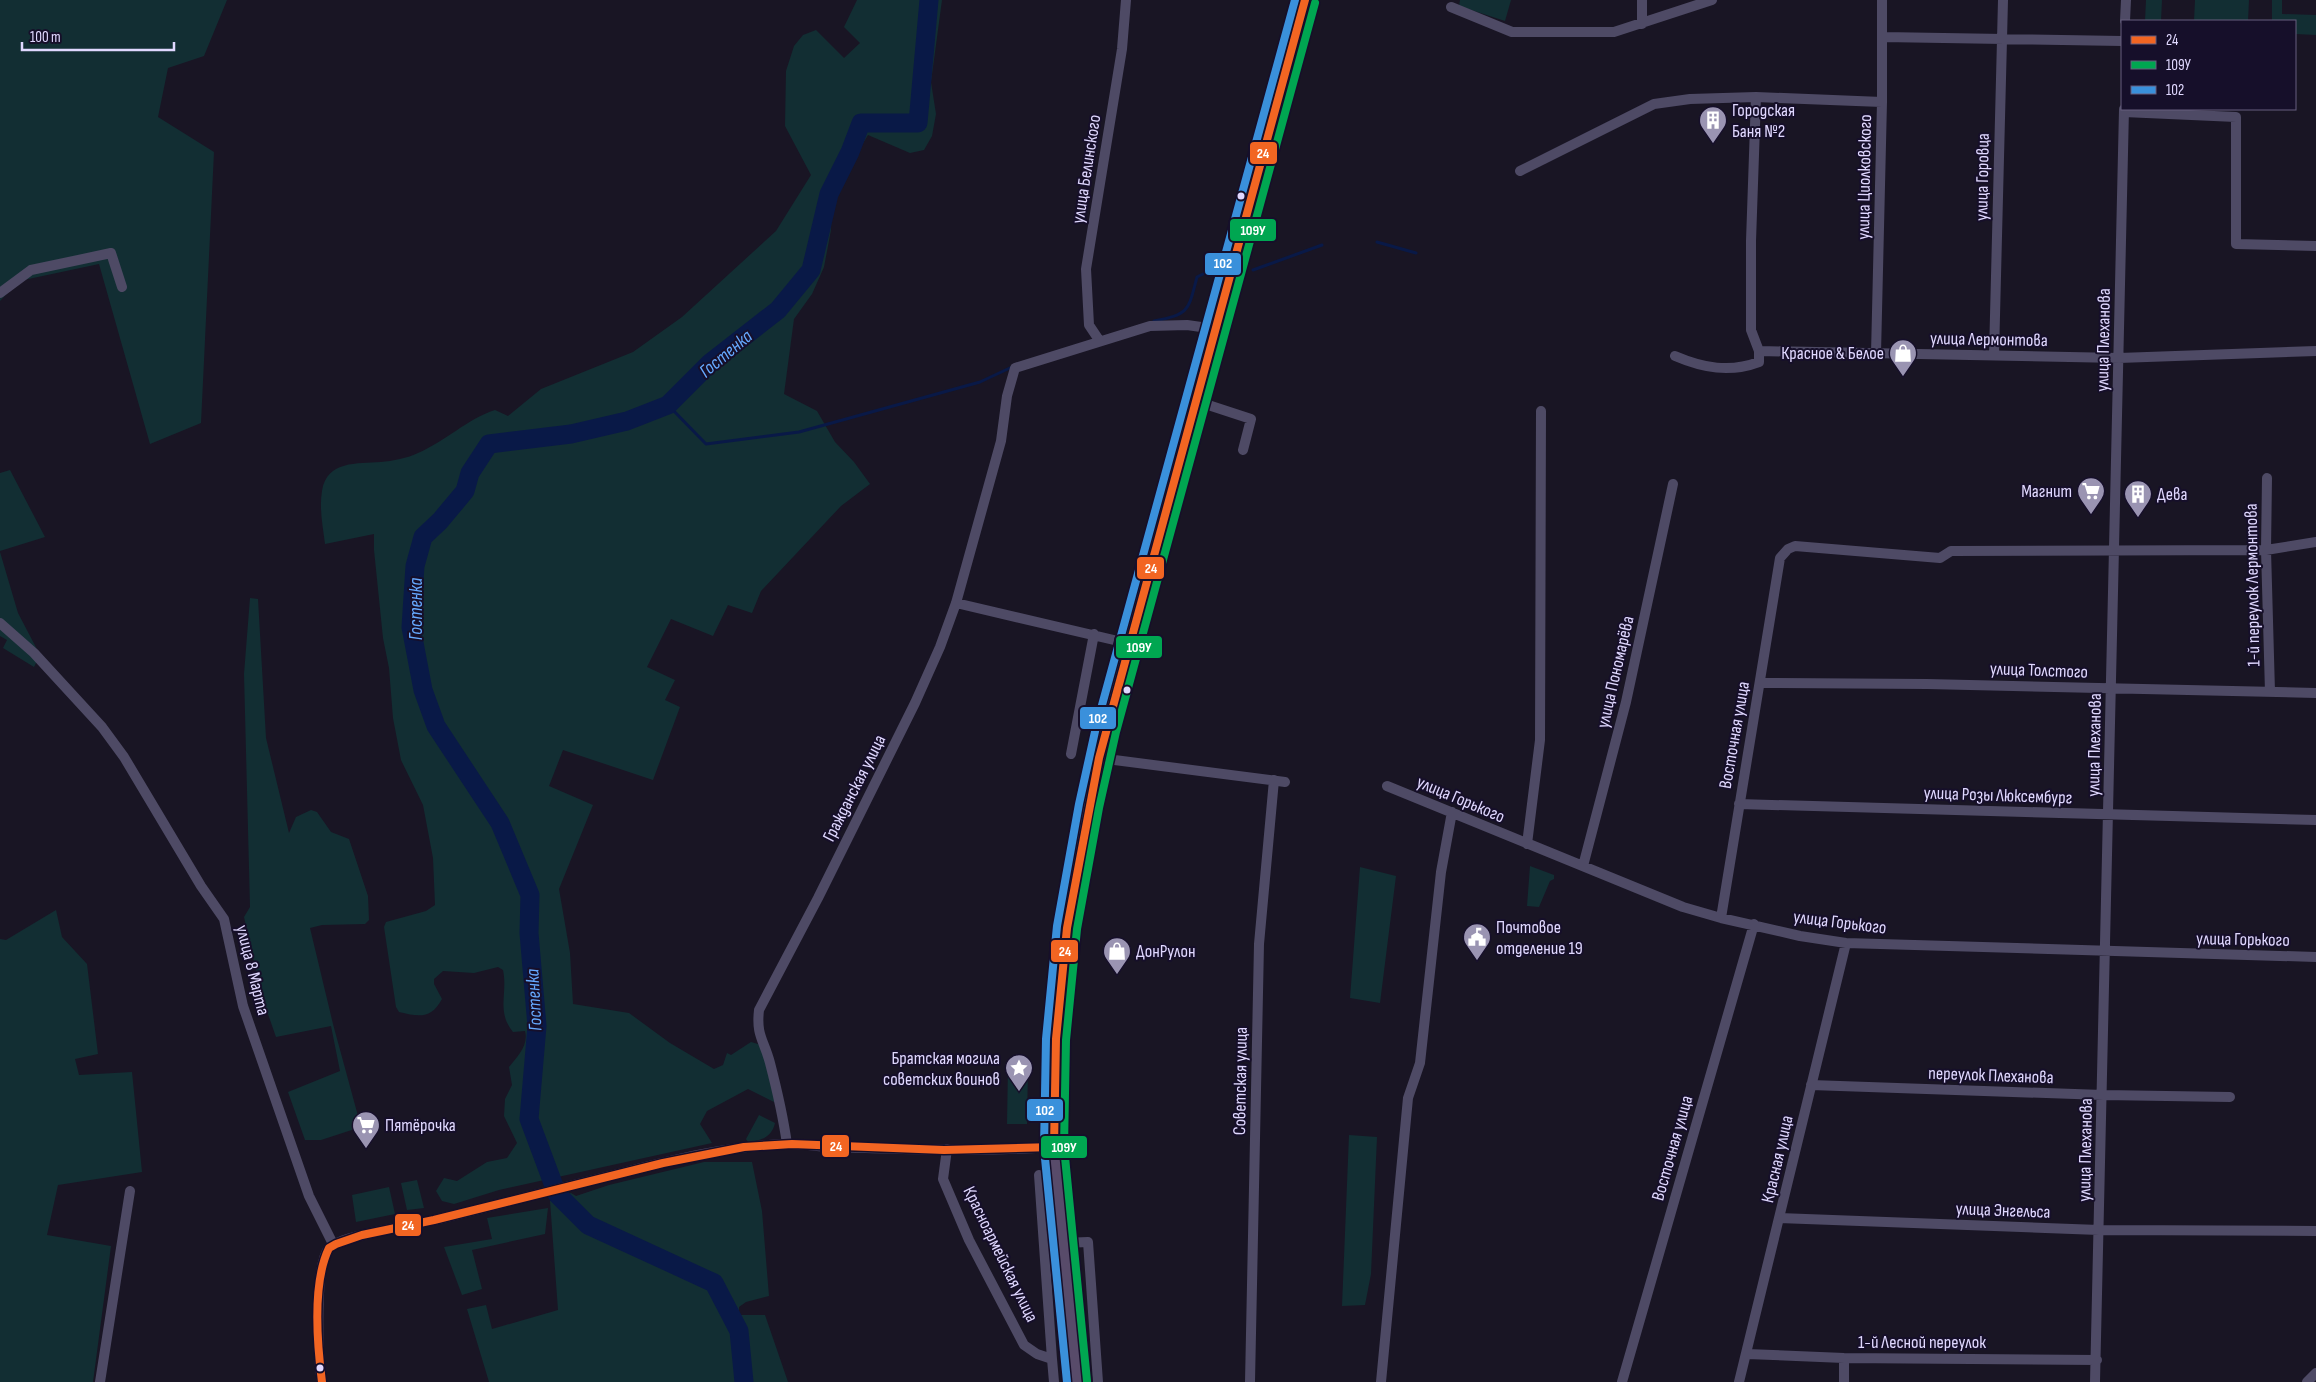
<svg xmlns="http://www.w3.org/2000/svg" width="2316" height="1382" font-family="'Sofia Sans Condensed',sans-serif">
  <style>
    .green { fill: #122e33 }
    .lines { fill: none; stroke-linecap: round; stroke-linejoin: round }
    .stream { stroke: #091947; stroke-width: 3 }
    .river { stroke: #091947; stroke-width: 19 }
    .minor { stroke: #4e4a65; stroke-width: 10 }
    .primary { stroke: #584b6a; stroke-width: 16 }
    .bus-1-casing { stroke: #160f2a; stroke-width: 11 }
    .bus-2-casing { stroke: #160f2a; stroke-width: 11 }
    .bus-3-casing { stroke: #160f2a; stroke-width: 11 }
    .bus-1 { stroke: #f26522; stroke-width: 8 }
    .bus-2 { stroke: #00a651; stroke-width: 8 }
    .bus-3 { stroke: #3a90db; stroke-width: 8 }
    .bus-dot { fill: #e0d8ff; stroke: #160f2a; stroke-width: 2 }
    .labels { text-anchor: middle; stroke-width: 4; stroke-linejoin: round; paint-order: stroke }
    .poi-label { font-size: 18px; fill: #e0d8ff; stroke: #160f2a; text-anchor: start }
    .street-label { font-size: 18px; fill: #e0d8ff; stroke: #160f2a }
    .water-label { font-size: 19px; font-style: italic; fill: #66a9ff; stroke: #160f2a }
    .line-badge { stroke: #160f2a; stroke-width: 2 }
    .badge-label { font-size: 14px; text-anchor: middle; font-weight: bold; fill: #fff }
  </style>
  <rect width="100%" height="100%" fill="#191524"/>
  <!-- green -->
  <path class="green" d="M0 0H227L204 56 168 68 158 117 214 152 201 423 150 444 99 264 19 281 0 301Z
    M857 0H942L931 82 936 114 932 136 924 150 910 153 868 135 837 187 832 204 831 230 824 267 812 294 794 319 784 394 817 411 835 442 854 462 870 484 841 506 761 591 752 613 728 605 713 636 671 619 647 667 675 680 665 700 680 707 653 780 563 750 549 786 593 805 559 889 570 953 573 1004 629 1013 670 1043 714 1069 723 1065 727 1053 731 1055 751 1042 758 1044 764 1052 780 1105 748 1089 707 1111 700 1124 712 1143 499 1190 454 1204 442 1201 436 1191 444 1178 457 1181 487 1162 507 1158 517 1143 504 1116 505 1099 512 1085 509 1067C517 1057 529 1045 525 1031L513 1032C496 1011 508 994 503 970L498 967 474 973 443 971 434 979V984L442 999C431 1019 420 1017 399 1012L396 1007 384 927 386 922 426 911 435 905 433 858 423 805 401 760 393 718 389 668 383 638 374 550V534L325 544C323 527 319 509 322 491 327 460 357 464 381 462 392 461 408 458 418 453 446 441 467 419 495 410L508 416 541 389 633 352 682 317 776 231 811 175 785 126 786 71 794 46 803 35 816 30 844 58 860 43 844 27Z
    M1460 0H1511L1505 21 1459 6Z
    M2146 0H2162L2161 21H2145Z
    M2195 0H2249L2248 21H2194Z
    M2272 0H2282V14L2316 15V35L2295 34V21H2272Z
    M10 470 45 537 0 551V473Z
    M0 552 18 613 40 655 34 667 3 648 7 640 0 636Z
    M250 598 258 599 266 738 289 833 296 817 311 810 317 812 331 832 349 839 368 896 369 920 365 924 322 925 310 928 333 1024 361 1127 321 1140H305L288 1092 340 1071 331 1026 276 1037 261 994 244 917 250 907 244 674Z
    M1530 866 1554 875V879L1550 881 1539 907 1527 906Z
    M1360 867 1396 876 1380 1003 1350 998Z
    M56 910 62 937 87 964 98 1054 75 1059 79 1075 132 1072 142 1172 58 1185 47 1235 111 1246 93 1382H0V939L6 940Z
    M1008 1066H1028L1027 1124H1007Z
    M759 1115 775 1123C772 1137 761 1141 748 1142L746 1139Z
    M1349 1135 1377 1137 1371 1274 1365 1305 1342 1306Z
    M704 1162H752L762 1211 769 1296 746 1302 739 1307V1315H765L788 1382H489L467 1309 486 1305 492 1329 558 1310 550 1201 571 1193 576 1196 609 1185Z
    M417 1180 424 1208 407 1210 401 1183Z
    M389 1187 395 1214 356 1222 352 1195Z
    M548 1208 545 1234 472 1250 482 1289 462 1295 444 1247 492 1239 487 1218Z"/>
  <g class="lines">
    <!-- stream -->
    <path class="stream" d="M1377 242 1416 253
      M1253 270 1322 245
      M1154 321C1190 314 1188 311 1197 277L1219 266
      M668 405 706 444 799 432 980 382 1012 367"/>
    <!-- river -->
    <path class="river" d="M744 1382 739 1331 714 1283 588 1225 557 1194 529 1119 537 1026 529 933 530 895 500 823 436 726 423 690 411 627 415 566 423 537 440 521 465 491 470 473 489 444 571 434 627 421 668 405 710 363 778 310 811 270 829 194 850 152 861 123H918L929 0"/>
    <!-- minor -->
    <path class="minor" d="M1451 7 1512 32H1614L1712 0
      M2125 21 2126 0
      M1642 24V0
      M1883 37 2122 41
      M2124 112 2236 117V244L2316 246
      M1520 171 1654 104 1690 99 1756 97 1882 102
      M0 293 31 270 111 253 122 287
      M1099 340 1089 325 1086 269 1122 49 1126 0
      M1759 351 2119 358 2316 351
      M1876 354 1882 102V0
      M1994 355 2003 0
      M1675 356C1703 368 1730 373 1759 362V351L1751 330V241L1756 97
      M1196 401 1251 419 1243 450
      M2267 478 2266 550 2270 692
      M956 603 1131 644
      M0 623 34 653 102 727 124 757 201 886 224 919 243 1006 309 1196 333 1244
      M1760 683 1927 684 2316 693
      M1071 754 1094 634
      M1099 758 1285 782
      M1387 786 1683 907 1721 918 1800 936 1846 943 2316 957
      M1739 804 2316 820
      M1527 844 1540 740 1541 411
      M1583 866 1626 702 1673 484
      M1721 918 1780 558 1788 549 1795 546 1940 558 1951 551 2266 550 2316 542
      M1811 1085 2103 1095 2230 1097
      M787 1144C783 1116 777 1090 770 1063 764 1040 756 1036 759 1010L818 898 915 703 940 647 956 603 1001 441 1007 396 1015 368 1150 326 1187 325 1215 329
      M947 1149 943 1179 969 1240 1024 1345 1037 1354 1052 1359 1054 1382
      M1039 1175 1052 1359
      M1779 1218 2099 1230 2316 1231
      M1064 1243 1088 1242 1098 1382
      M1747 1354 1844 1358 2097 1360
      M100 1382 130 1191
      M322 1382C318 1358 314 1265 329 1248 339 1236 415 1225 434 1220 497 1205 559 1188 622 1173 676 1159 730 1146 786 1144 802 1143 818 1147 834 1147 907 1149 981 1152 1054 1147
      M1250 1382 1259 944 1274 780
      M1381 1382 1408 1098 1420 1063 1441 872 1452 812
      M1622 1382 1754 924
      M1739 1382 1846 943
      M1844 1382V1358
      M2095 1382 2124 109
      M2307 1382 2316 1373"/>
    <!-- primary -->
    <path class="primary" d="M1077 1382 1054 1147 1056 1039 1067 928 1089 806 1106 730 1305 0"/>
    <!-- bus-1 casing -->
    <g class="bus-1-casing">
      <path id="bus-1" d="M1054 1147 1056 1039 1067 928 1099 758 1305 0
        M322 1382C317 1343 312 1283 329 1248L336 1244 362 1235 434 1220 663 1163 744 1147 792 1144 944 1150 1054 1147"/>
    </g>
    <!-- bus-2 casing -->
    <g class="bus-2-casing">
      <path id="bus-2" d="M1087 1381 1064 1147 1066 1040 1077 929 1099 808 1116 732 1315 3"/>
    </g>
    <!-- bus-3 casing -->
    <g class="bus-3-casing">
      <path id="bus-3" d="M1067 1382 1044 1148 1046 1039 1057 926 1079 804 1096 727 1295 0"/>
    </g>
    <!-- bus-1 -->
    <use href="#bus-1" class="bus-1"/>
    <!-- bus-2 -->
    <use href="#bus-2" class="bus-2"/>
    <!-- bus-3 -->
    <use href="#bus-3" class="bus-3"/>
  </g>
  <!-- icons -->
  <defs>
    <g id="building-pin" transform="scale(1.4375)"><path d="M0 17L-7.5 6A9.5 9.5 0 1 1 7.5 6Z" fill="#9a94b2" stroke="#160f2a"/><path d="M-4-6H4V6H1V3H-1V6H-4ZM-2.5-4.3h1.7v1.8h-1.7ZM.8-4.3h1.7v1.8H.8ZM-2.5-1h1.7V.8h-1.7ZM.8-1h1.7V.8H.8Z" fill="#fff"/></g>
    <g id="shop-pin" transform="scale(1.4375)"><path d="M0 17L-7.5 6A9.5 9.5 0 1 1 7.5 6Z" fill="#9a94b2" stroke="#160f2a"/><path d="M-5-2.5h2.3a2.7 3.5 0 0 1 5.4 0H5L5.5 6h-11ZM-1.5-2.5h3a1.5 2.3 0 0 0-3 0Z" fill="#fff"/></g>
    <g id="supermarket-pin" transform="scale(1.4375)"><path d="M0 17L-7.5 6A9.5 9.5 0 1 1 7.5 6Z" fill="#9a94b2" stroke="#160f2a"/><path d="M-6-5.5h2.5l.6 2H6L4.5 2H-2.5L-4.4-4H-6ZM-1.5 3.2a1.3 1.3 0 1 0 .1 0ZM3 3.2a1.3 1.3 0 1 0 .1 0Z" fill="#fff"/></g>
    <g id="civic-pin" transform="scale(1.4375)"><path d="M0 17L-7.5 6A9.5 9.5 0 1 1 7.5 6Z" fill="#9a94b2" stroke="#160f2a"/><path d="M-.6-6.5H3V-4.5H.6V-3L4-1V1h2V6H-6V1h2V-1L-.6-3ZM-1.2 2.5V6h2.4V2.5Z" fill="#fff"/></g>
    <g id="sight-pin" transform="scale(1.4375)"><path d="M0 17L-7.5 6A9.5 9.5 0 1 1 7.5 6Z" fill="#9a94b2" stroke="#160f2a"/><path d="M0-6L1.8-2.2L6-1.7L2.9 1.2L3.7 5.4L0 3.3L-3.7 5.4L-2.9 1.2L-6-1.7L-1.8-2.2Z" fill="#fff"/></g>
  </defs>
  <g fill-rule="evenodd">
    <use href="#building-pin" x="1713" y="120"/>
    <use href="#shop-pin" x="1903" y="353"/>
    <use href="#supermarket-pin" x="2091" y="491"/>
    <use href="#building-pin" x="2138" y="494"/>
    <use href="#civic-pin" x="1477" y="937"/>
    <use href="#shop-pin" x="1117" y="951"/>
    <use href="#sight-pin" x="1019" y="1068"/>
    <use href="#supermarket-pin" x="366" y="1125"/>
  </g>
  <!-- markers -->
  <g class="bus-dot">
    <circle cx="1241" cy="196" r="4.5"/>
    <circle cx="1127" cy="690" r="4.5"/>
    <circle cx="320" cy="1368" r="4.5"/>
  </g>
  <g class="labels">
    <!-- poi labels -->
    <g class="poi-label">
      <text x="1732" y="116">Городская<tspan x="1732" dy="21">Баня №2</tspan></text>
      <text x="1884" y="359" text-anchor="end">Красное &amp; Белое</text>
      <text x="2072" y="497" text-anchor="end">Магнит</text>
      <text x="2157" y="500">Дева</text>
      <text x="1496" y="933">Почтовое<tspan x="1496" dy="21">отделение 19</tspan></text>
      <text x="1136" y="957">ДонРулон</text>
      <text x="1000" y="1064" text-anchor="end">Братская могила<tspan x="1000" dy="21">советских воинов</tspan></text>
      <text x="385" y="1131">Пятёрочка</text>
    </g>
    <!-- street labels -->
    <g class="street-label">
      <text transform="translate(1086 169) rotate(-81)" y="6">улица Белинского</text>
      <text transform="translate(1864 177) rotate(-89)" y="6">улица Циолковского</text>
      <text transform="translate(1982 177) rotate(-89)" y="6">улица Горовца</text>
      <text transform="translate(1989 339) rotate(1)" y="6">улица Лермонтова</text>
      <text transform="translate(2103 340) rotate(-89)" y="6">улица Плеханова</text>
      <text transform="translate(2252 585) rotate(-91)" y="6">1-й переулок Лермонтова</text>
      <text transform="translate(2039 670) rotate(2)" y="6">улица Толстого</text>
      <text transform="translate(1615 672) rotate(-77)" y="6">улица Пономарёва</text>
      <text transform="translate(1734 735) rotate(-80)" y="6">Восточная улица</text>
      <text transform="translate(2094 745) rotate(-89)" y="6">улица Плеханова</text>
      <text transform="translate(854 788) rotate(-63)" y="6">Гражданская улица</text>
      <text transform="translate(1998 795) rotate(2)" y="6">улица Розы Люксембург</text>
      <text transform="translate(1461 799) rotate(23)" y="6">улица Горького</text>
      <text transform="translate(1840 922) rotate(7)" y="6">улица Горького</text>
      <text transform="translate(2243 939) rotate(1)" y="6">улица Горького</text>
      <text transform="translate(253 970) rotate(76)" y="6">улица 8 Марта</text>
      <text transform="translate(1991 1075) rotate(2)" y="6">переулок Плеханова</text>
      <text transform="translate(1240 1081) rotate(-89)" y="6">Советская улица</text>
      <text transform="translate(1672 1148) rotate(-74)" y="6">Восточная улица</text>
      <text transform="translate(2085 1150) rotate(-89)" y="6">улица Плеханова</text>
      <text transform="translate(1777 1159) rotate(-77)" y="6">Красная улица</text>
      <text transform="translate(2003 1210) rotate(2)" y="6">улица Энгельса</text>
      <text transform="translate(1001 1254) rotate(64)" y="6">Красноармейская улица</text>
      <text x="1922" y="1348">1-й Лесной переулок</text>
    </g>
    <!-- water labels -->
    <g class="water-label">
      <text transform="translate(725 353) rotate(-40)" y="7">Гостенка</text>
      <text transform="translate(415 609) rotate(-90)" y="7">Гостенка</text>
      <text transform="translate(533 1000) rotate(-93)" y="7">Гостенка</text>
    </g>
  </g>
  <g class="line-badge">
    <rect x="1249" y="141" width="29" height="24" rx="5" fill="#f26522"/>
    <rect x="1229" y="218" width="48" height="24" rx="5" fill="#00a651"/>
    <rect x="1204" y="252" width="38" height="24" rx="5" fill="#3a90db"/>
    <rect x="1136" y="556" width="29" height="24" rx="5" fill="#f26522"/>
    <rect x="1115" y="635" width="48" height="24" rx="5" fill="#00a651"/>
    <rect x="1079" y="706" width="38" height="24" rx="5" fill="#3a90db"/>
    <rect x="1050" y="939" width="29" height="24" rx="5" fill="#f26522"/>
    <rect x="1026" y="1098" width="38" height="24" rx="5" fill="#3a90db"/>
    <rect x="821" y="1134" width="29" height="24" rx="5" fill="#f26522"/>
    <rect x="1040" y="1135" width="48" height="24" rx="5" fill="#00a651"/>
    <rect x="394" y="1213" width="28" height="24" rx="5" fill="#f26522"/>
  </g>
  <g class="badge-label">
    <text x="1263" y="158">24</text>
    <text x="1253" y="235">109У</text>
    <text x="1223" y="268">102</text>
    <text x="1151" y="573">24</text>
    <text x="1139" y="652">109У</text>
    <text x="1098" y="723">102</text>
    <text x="1065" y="956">24</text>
    <text x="1045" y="1115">102</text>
    <text x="836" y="1151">24</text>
    <text x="1064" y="1152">109У</text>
    <text x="408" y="1230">24</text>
  </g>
  <!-- legend -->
  <rect x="2121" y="20" width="175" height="90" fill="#160f2a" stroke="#675f7f"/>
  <rect x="2131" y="36" width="25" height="8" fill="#f26522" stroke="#675f7f"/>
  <text x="2166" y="45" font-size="15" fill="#e0d8ff">24</text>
  <rect x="2131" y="61" width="25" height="8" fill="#00a651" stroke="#675f7f"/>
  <text x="2166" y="70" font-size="15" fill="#e0d8ff">109У</text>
  <rect x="2131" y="86" width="25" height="8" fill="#3a90db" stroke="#675f7f"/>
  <text x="2166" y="95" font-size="15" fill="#e0d8ff">102</text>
  <!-- scale -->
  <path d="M22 42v8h152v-8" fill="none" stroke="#e0d8ff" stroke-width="2.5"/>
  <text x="30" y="42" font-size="15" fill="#e0d8ff" stroke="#160f2a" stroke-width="4" paint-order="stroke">100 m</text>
</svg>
